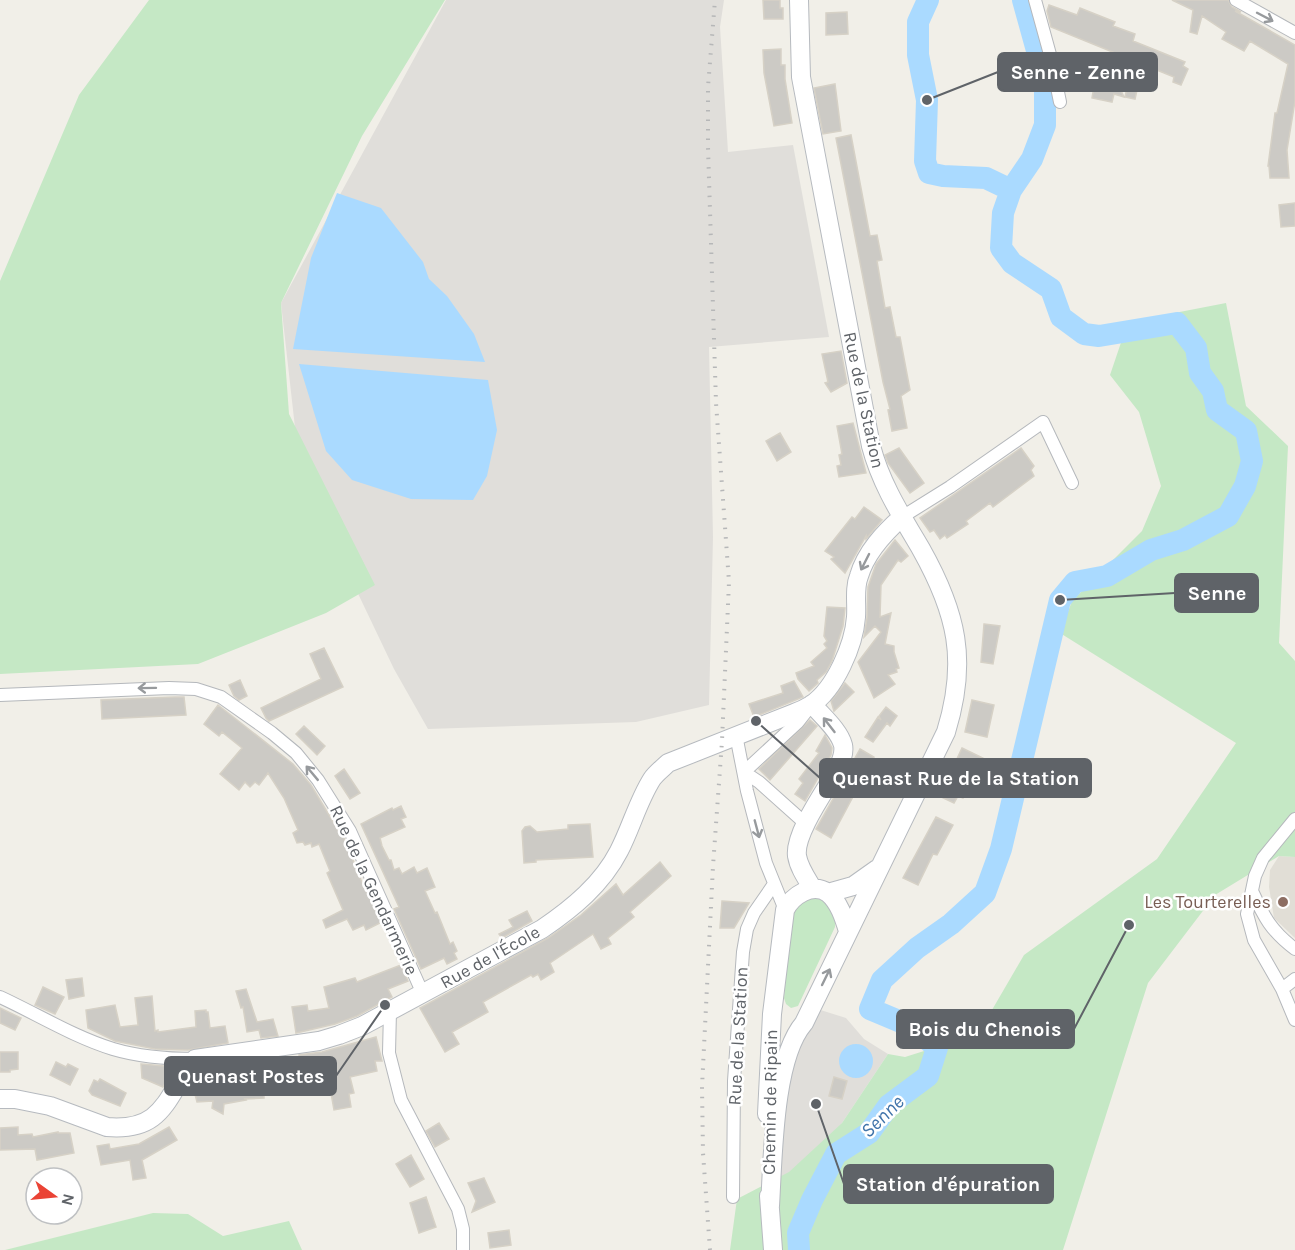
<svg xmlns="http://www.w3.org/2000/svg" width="1295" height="1250" font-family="Karla,sans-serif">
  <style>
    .industrial { fill: #e0deda }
    .education { fill: #e1ded6 }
    .green { fill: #c5e8c5 }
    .water { fill: #aadaff }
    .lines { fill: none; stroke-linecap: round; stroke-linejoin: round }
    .river { stroke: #aadaff; stroke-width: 22 }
    .building { fill: #cccac5; stroke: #d6d1c6; stroke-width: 1.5 }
    .street-casing { stroke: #b5b8bc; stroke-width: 14 }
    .secondary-casing { stroke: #b6babf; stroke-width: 20 }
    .street { stroke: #fff; stroke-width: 12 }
    .secondary { stroke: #fff; stroke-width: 18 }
    .rail { stroke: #b6b7b8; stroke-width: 4; stroke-dasharray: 1.5 8; stroke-linecap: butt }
    .oneway { stroke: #979a9d }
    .education-dot { fill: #8d6e63; stroke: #fff; stroke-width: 2 }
    .labels { text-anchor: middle; stroke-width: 5; stroke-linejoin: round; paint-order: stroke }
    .street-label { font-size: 18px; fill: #5f6368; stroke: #fff }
    .education-label { font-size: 18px; fill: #785e54; stroke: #fff; text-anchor: end }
    .water-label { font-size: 20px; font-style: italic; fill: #4174aa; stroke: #fff }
    .leader { fill: none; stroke: #5f6368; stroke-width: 2 }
    .callout-dot { fill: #5f6368; stroke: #fff; stroke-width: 2 }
    .callout { fill: #5f6368; stroke: #5f6368; stroke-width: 2 }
    .callout-label { font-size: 20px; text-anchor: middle; font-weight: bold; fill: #fff }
  </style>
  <rect width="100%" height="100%" fill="#f1efe8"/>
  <!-- industrial -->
  <path class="industrial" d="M446 0H724L720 27 728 152 793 145 829 337 709 347 713 537 709 705 636 722 428 729 394 669 300 472 281 303Z
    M811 1007 846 1018 864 1039 888 1054 842 1123 770 1206 780 1085Z"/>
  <!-- education -->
  <path class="education" d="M1279 856 1295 857V938L1274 918 1269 887 1270 870Z"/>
  <!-- green -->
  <path class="green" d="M149 0H445L362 136 281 303 289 414 375 585 326 613 198 664 0 674V281L79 95Z
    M1226 303 1246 406 1288 446 1279 643 1295 661V857L1279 856 1215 895 1148 983 1063 1250H730L737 1199 789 1172 842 1123 888 1054 905 1057 978 1034 1024 955 1157 859 1236 743 1060 633 1072 601 1142 531 1161 486 1139 412 1110 375 1128 322Z
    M815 898 828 902 835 912V927L798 1006 791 1008 786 1004 784 998 791 917C796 904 801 899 815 898Z
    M153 1213 188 1214 223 1236 289 1221 302 1250H5Z"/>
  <!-- water -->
  <path class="water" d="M337 193 381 208 423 262 429 279 447 296 474 334 485 362 293 349 311 258Z
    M299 364 488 380 497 430 487 476 473 500 411 499 352 480 326 451Z
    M839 1061a17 17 0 1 1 34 0a17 17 0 1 1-34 0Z"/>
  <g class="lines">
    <!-- river -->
    <path class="river" d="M928 0 918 22V55L927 100 925 161 929 173 943 176 986 178 1011 190
      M799 1250 798 1233 812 1200 836 1154 869 1133 889 1105 928 1076 937 1048 913 1027 870 1009 882 980 917 948 951 924 985 893 1001 849 1060 600 1075 582 1107 576 1151 550 1183 540 1228 516 1245 486 1252 461 1246 431 1217 410 1213 391 1200 373 1196 348 1177 323 1099 336 1084 334 1061 317 1051 289 1012 263 1001 248 1003 213 1011 190 1032 159 1045 125V91L1041 65 1023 0"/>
  </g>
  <!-- building -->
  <path class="building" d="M763 0H780V8H783V19H764Z
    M1172 0H1228L1232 7 1241 12 1235 11 1295 45V101L1287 150 1289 178H1270L1269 166H1268L1275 113H1277L1288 64 1250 41 1244 51 1222 39 1226 32 1202 16 1197 34 1190 32 1193 10Z
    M1049 5 1077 15 1080 8 1115 22 1113 26 1135 34 1133 41 1185 62 1183 66 1188 69 1181 85 1173 82 1174 77 1051 27 1047 11Z
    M847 12 848 34 826 35V13Z
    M781 49V65H785V79L792 123 774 126 764 73 763 50Z
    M1104 69 1112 71 1124 97 1114 94 1112 102 1092 98 1096 76 1102 78Z
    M1130 74 1140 77 1135 99 1125 97Z
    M835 84 841 131 823 134 814 88Z
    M851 135 870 236 877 235 882 260 877 261 885 308 890 307 896 337H900L910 390 901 396 907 428 892 431 888 410 890 409 883 382 836 138Z
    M1295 203V226L1281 227 1279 205Z
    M841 351 847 383 831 392 825 383 828 382 822 354Z
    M853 423 866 473 839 477 837 466 841 465 839 455 842 454 837 426Z
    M780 433 791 452 777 461 766 441Z
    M899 448 924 483 910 493 888 463 885 455Z
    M1021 448 1034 466 1031 470 1034 476 993 507 990 503 966 521 968 524 947 538 945 535 940 539 934 530 930 532 920 518Z
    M864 507 882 520 866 539V536L845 573 831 559 834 557 825 551 852 517 855 519Z
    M895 540 908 556 901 562 898 560 881 585 880 617 891 613 885 644 894 646V652L899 668 896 669 897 672 888 675 895 684 874 698 858 662 881 632 875 626 864 637 867 618 868 587 876 564Z
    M827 607 845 608 843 626 832 661 826 672 817 680 818 683 809 691 798 679 796 673 814 666 811 662 827 648 824 644 827 641 824 636Z
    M984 624 1000 626 993 664 981 662Z
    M324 648 343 687 269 721 266 718 261 708 321 679 310 654Z
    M240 680 247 696 239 700 234 696 229 685Z
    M794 681 803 697 754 717 749 704 783 693 781 686Z
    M845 683 854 692 834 711 831 701Z
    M175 697H184L186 715 102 719 101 700Z
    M972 700 994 705 987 737 965 732Z
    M218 705 293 764 311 785 341 835H343L361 880 382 922 366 930 364 925 353 930 347 919 326 928 323 920 343 910 327 873 330 871 319 844 312 847 311 843 305 845 303 842 297 843 293 833 298 830 284 798 268 773 259 785 255 782 250 787 245 782 239 790 220 774 242 748 222 732 219 736 204 724Z
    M886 707 897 716 890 726 887 723 873 742 865 737 878 717 881 720 879 716Z
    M810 720 817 726 770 780 759 769Z
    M304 726 325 746 317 755 296 734Z
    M825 735 832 748 831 755 805 801 795 794 803 783 799 779 819 753 816 751Z
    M962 748 989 761 980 778 974 775 963 798 958 796 954 803 941 797 958 764 955 763Z
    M860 749 874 757 866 784 855 758Z
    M851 767 863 783 857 793H855L831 838 816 829Z
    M344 769 360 793 350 799 335 776Z
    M401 806 406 817 401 819 405 827 380 838 382 846 389 860H391L394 870 399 868 402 874 414 867 417 873 427 868 435 887 425 891 435 913 437 912 450 944 453 942 457 951 454 953 457 959 447 964 444 958 421 969 394 909 399 907 361 824 392 808 393 810Z
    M936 817 953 825 937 855 933 854 918 885 903 878Z
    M590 824 593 857 536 860V862L524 863 522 831 525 827 530 826 537 832 568 829V825Z
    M660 862 671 876 630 912 634 917 608 938 611 944 601 949 593 934 550 963 554 972 541 980 538 974 533 977 531 975 483 1002 488 1012 452 1032 459 1044 445 1052 420 1008 548 938 581 915 616 884 623 895Z
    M722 901 749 903 734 928H720Z
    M527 911 532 921 502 938 499 934 513 927 509 920Z
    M401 965 408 981 388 989 392 997 357 1016 335 1024 296 1033 292 1007 307 1005 308 1011 329 1008 324 987 355 978 357 982Z
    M82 978 84 996 69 999 66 980Z
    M43 987 64 997 55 1014 35 1005Z
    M246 989 257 1022 273 1019 278 1036 261 1038 259 1030 247 1032 243 1007 241 1008 236 991Z
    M152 996 155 1031 158 1030V1032L196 1027 195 1011 206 1010V1012H208L210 1028 225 1026 228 1043 188 1050 155 1049 115 1041 88 1028 86 1010 115 1005 120 1027 138 1025 135 998Z
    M0 1008 21 1018 15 1030 0 1023Z
    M376 1037 382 1061H375L377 1071 350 1077 354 1093 349 1094 351 1107 334 1110 331 1093 316 1095 314 1080 303 1082 299 1055 322 1052Z
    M0 1052H18V1069L10 1070V1072H0Z
    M284 1057 291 1081 268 1084 269 1089H266L267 1095H264V1098L245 1099 246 1100 224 1104 223 1114 212 1108 213 1101 197 1102 192 1083 201 1069Z
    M56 1062 66 1067 68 1064 78 1069 70 1085 50 1075Z
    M141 1064 153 1065 175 1067 163 1087 142 1078Z
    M834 1077 847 1081 842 1099 829 1096Z
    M100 1079 126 1093 120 1106 92 1095 89 1091 94 1080 98 1082Z
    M439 1123 449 1139 435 1147 426 1131Z
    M18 1127V1135L32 1134 33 1137 58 1132V1133H70L74 1153 37 1160 35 1149 0 1150V1128Z
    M169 1127 177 1140 142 1160 146 1178 133 1180 130 1160 101 1165 97 1146 109 1144 110 1149 139 1144Z
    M411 1155 424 1179 410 1187 396 1164Z
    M484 1178 495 1202 472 1212 476 1201 468 1183Z
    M426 1197 436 1227 419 1233 410 1203Z
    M509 1230 511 1245 490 1248 488 1233Z"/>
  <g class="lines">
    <!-- street casing -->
    <g class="street-casing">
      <path id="street" d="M1035 0 1051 58 1060 102
        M1236 0 1295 33
        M902 517 950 487 1043 422 1072 483
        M0 695 169 688 196 689 221 697 272 733 296 753 318 780 350 831 423 994
        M736 735 747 791 766 863 785 910
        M744 772 798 722 809 708
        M744 772 759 782 806 824
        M1295 819 1263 858 1255 876 1247 914 1254 940 1282 989 1295 1020
        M1252 891C1264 917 1271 931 1295 949
        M1282 989 1295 979
        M0 997C37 1014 74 1037 113 1049 140 1057 168 1059 195 1059
        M390 1011 389 1053 401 1100 458 1209 463 1229V1250
        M733 1197 734 1081 743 952 747 929 754 913 774 884"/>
    </g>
    <!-- secondary casing -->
    <g class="secondary-casing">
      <path id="secondary" d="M812 704C822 716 839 730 843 745 845 754 840 764 836 772 825 791 794 834 797 856 799 868 807 879 813 889
        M828 893 853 886 877 869
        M0 1099H15L50 1106 107 1127C166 1132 166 1094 195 1059L319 1041 339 1035 362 1026 542 929C573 908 602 884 619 851 631 828 638 801 652 779 656 773 663 768 668 763L794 713C800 711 806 708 811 705 835 689 854 645 856 617 857 604 854 588 859 576 866 552 884 533 902 517
        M767 1114 772 1014 785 910C792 896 812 882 828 893 839 902 844 918 848 931
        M769 1196 773 1250
        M770 1206C773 1158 773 1059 804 1023L946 732C968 661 957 613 921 549 901 515 881 484 871 446L801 77 799 0"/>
    </g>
    <!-- street -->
    <use href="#street" class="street"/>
    <!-- secondary -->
    <use href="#secondary" class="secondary"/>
    <!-- rail -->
    <path class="rail" d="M710 1250 703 1153 702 1087 713 866 722 741 729 582 716 403 708 147V87L715 0"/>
  </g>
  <!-- one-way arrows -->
  <defs><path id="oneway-shaft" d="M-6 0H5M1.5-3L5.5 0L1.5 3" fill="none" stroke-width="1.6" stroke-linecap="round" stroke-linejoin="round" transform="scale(1.5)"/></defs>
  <g class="oneway">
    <use href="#oneway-shaft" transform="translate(1265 17) rotate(28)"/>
    <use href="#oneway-shaft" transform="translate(865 562) rotate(117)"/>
    <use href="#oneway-shaft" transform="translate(147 688) rotate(179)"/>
    <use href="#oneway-shaft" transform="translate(829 725) rotate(-128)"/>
    <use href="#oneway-shaft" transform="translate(312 773) rotate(-130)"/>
    <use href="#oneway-shaft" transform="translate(757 829) rotate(75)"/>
    <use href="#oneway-shaft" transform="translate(826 977) rotate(-64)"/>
  </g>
  <!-- markers -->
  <circle class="education-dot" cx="1283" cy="902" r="6"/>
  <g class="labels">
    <!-- street labels -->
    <g class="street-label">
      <text transform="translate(864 400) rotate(78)" y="6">Rue de la Station</text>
      <text transform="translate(374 890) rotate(65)" y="6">Rue de la Gendarmerie</text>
      <text transform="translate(490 957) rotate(-29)" y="6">Rue de l'École</text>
      <text transform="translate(738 1036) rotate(-87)" y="6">Rue de la Station</text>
      <text transform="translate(770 1102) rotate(-89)" y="6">Chemin de Ripain</text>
    </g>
    <!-- education labels -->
    <g class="education-label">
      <text x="1271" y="908">Les Tourterelles</text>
    </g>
    <!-- water labels -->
    <g class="water-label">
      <text transform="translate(882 1116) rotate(-44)" y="7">Senne</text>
    </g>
  </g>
  <!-- callouts -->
  <path class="leader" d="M927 100L998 72M1060 600L1175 593M756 721L820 778M1129 925L1074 1029M385 1005L336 1076M816 1104L844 1184"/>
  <g class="callout-dot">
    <circle cx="927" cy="100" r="6"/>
    <circle cx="1060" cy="600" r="6"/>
    <circle cx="756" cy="721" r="6"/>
    <circle cx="1129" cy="925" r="6"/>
    <circle cx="385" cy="1005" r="6"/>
    <circle cx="816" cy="1104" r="6"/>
  </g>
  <g class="callout">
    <rect x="998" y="53" width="159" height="38" rx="6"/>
    <rect x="1175" y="574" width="83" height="38" rx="6"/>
    <rect x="820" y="759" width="271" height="38" rx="6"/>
    <rect x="897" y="1010" width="177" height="38" rx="6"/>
    <rect x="165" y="1057" width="171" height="38" rx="6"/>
    <rect x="844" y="1165" width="209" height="38" rx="6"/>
  </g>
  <g class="callout-label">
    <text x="1078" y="79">Senne - Zenne</text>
    <text x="1217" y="600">Senne</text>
    <text x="956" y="785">Quenast Rue de la Station</text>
    <text x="985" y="1036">Bois du Chenois</text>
    <text x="251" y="1083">Quenast Postes</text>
    <text x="948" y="1191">Station d'épuration</text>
  </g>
  <!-- north arrow -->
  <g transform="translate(54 1196) rotate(105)"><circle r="28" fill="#ffffff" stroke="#bfc1c3" stroke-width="1.5"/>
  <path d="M0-4.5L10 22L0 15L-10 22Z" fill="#ea4335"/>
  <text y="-9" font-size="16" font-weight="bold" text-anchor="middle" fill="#5f6368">N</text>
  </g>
</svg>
